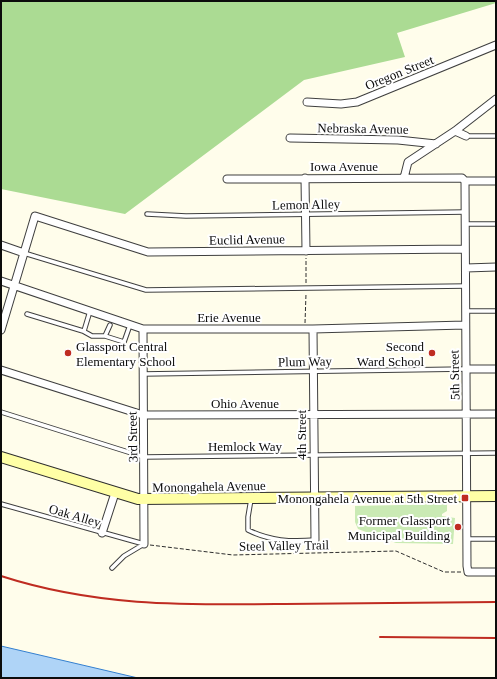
<svg xmlns="http://www.w3.org/2000/svg" width="497" height="679" font-family="Georgia,serif">
  <style>
    .green { fill: #caeab4 }
    .forest { fill: #abdb93 }
    .water { fill: #afd4f7; stroke: #3480d0 }
    .lines { fill: none; stroke-linecap: round; stroke-linejoin: round }
    .service-casing { stroke: #3f3f3f; stroke-width: 5.5 }
    .minor-casing { stroke: #3f3f3f; stroke-width: 9 }
    .secondary-casing { stroke: #2e2e2e; stroke-width: 12 }
    .path { stroke: #2e2e2e; stroke-width: 1; stroke-dasharray: 4 2; stroke-linecap: butt }
    .service { stroke: #fff; stroke-width: 3.5 }
    .minor { stroke: #fff; stroke-width: 7 }
    .secondary { stroke: #ffffa6; stroke-width: 10 }
    .rail { stroke: #bf2c21; stroke-width: 2 }
    .poi-dot { fill: #bf2c21; stroke: #fff; stroke-width: 1.5 }
    .labels { text-anchor: middle; stroke-width: 4; stroke-linejoin: round; paint-order: stroke }
    .street-label { font-size: 13px; fill: #0c0c0c; stroke: #fff }
    .poi-label { font-size: 13px; fill: #0c0c0c; stroke: #fff; text-anchor: end }
  </style>
  <rect width="100%" height="100%" fill="#fffdeb"/>
  <!-- green -->
  <path class="green" d="M447 504V511L442 514V516L455 518 453 544 396 543 358 529 355 522V506Z"/>
  <!-- forest -->
  <path class="forest" d="M1 1H496V3L397 33 405 57 304 80 125 214 1 189Z"/>
  <!-- water -->
  <path class="water" d="M1 646 138 678H1Z"/>
  <g class="lines">
    <!-- service casing -->
    <g class="service-casing">
      <path id="service" d="M466 136H496
        M147 214 186 216 465 212
        M465 224H496
        M24 253 146 290 466 286
        M466 311H496
        M27 314 83 331 92 336H105L110 325
        M84 331 90 311
        M105 336 124 342 130 325
        M143 374 466 369
        M1 412 144 457 496 453
        M251 499 248 517V530C270 541 291 542 315 540
        M1 504 144 544
        M467 539H496
        M112 568 124 556 144 544"/>
    </g>
    <!-- minor casing -->
    <g class="minor-casing">
      <path id="minor" d="M307 102 341 104 357 102 496 45
        M455 131 466 136
        M290 138 398 140 436 144
        M305 178 306 251
        M404 178 408 162 455 131 496 99
        M227 179 462 178 465 181 467 566 468 572H496
        M465 181H496
        M1 245 24 253
        M466 268 496 267
        M1 281 143 329H313L465 325
        M143 329 144 544
        M313 329 315 540
        M1 330 35 216 148 252 465 249
        M466 369H496
        M1 370 143 415 496 414
        M102 533 115 493"/>
    </g>
    <!-- secondary casing -->
    <g class="secondary-casing">
      <path id="secondary" d="M1 457 138 499 496 496"/>
    </g>
    <!-- path -->
    <path class="path" d="M306 283V258
      M305 323 306 294
      M150 545 233 555 396 551 444 572H462"/>
    <!-- service -->
    <use href="#service" class="service"/>
    <!-- minor -->
    <use href="#minor" class="minor"/>
    <!-- secondary -->
    <use href="#secondary" class="secondary"/>
    <!-- rail -->
    <path class="rail" d="M1 576C97 607 185 605 285 604 355 603 426 603 496 602
      M380 637 496 638"/>
  </g>
  <!-- markers -->
  <g class="poi-dot">
    <circle cx="68" cy="353" r="4"/>
    <circle cx="432" cy="353" r="4"/>
    <rect x="461" y="494" width="8" height="8" rx="2"/>
    <circle cx="458" cy="527" r="4"/>
  </g>
  <g class="labels">
    <!-- street labels -->
    <g class="street-label">
      <text transform="translate(399 72) rotate(-22)" y="5">Oregon Street</text>
      <text transform="translate(363 128) rotate(1)" y="5">Nebraska Avenue</text>
      <text x="344" y="171">Iowa Avenue</text>
      <text transform="translate(306 204) rotate(-1)" y="5">Lemon Alley</text>
      <text transform="translate(247 239) rotate(-1)" y="5">Euclid Avenue</text>
      <text x="229" y="322">Erie Avenue</text>
      <text transform="translate(305 361) rotate(-1)" y="5">Plum Way</text>
      <text transform="translate(454 375) rotate(-91)" y="5">5th Street</text>
      <text x="245" y="408">Ohio Avenue</text>
      <text transform="translate(301 435) rotate(-90)" y="5">4th Street</text>
      <text transform="translate(132 437) rotate(-91)" y="5">3rd Street</text>
      <text x="245" y="451">Hemlock Way</text>
      <text transform="translate(209 486) rotate(-1)" y="5">Monongahela Avenue</text>
      <text transform="translate(75 515) rotate(16)" y="5">Oak Alley</text>
      <text transform="translate(284 545) rotate(-1)" y="5">Steel Valley Trail</text>
    </g>
    <!-- poi labels -->
    <g class="poi-label">
      <text x="76" y="351" text-anchor="start">Glassport Central<tspan x="76" dy="15">Elementary School</tspan></text>
      <text x="424" y="351">Second<tspan x="424" dy="15">Ward School</tspan></text>
      <text x="457" y="503">Monongahela Avenue at 5th Street</text>
      <text x="450" y="525">Former Glassport<tspan x="450" dy="15">Municipal Building</tspan></text>
    </g>
  </g>
  <!-- border -->
  <rect width="497" height="679" fill="none" stroke="#0c0c0c" stroke-width="4"/>
</svg>
